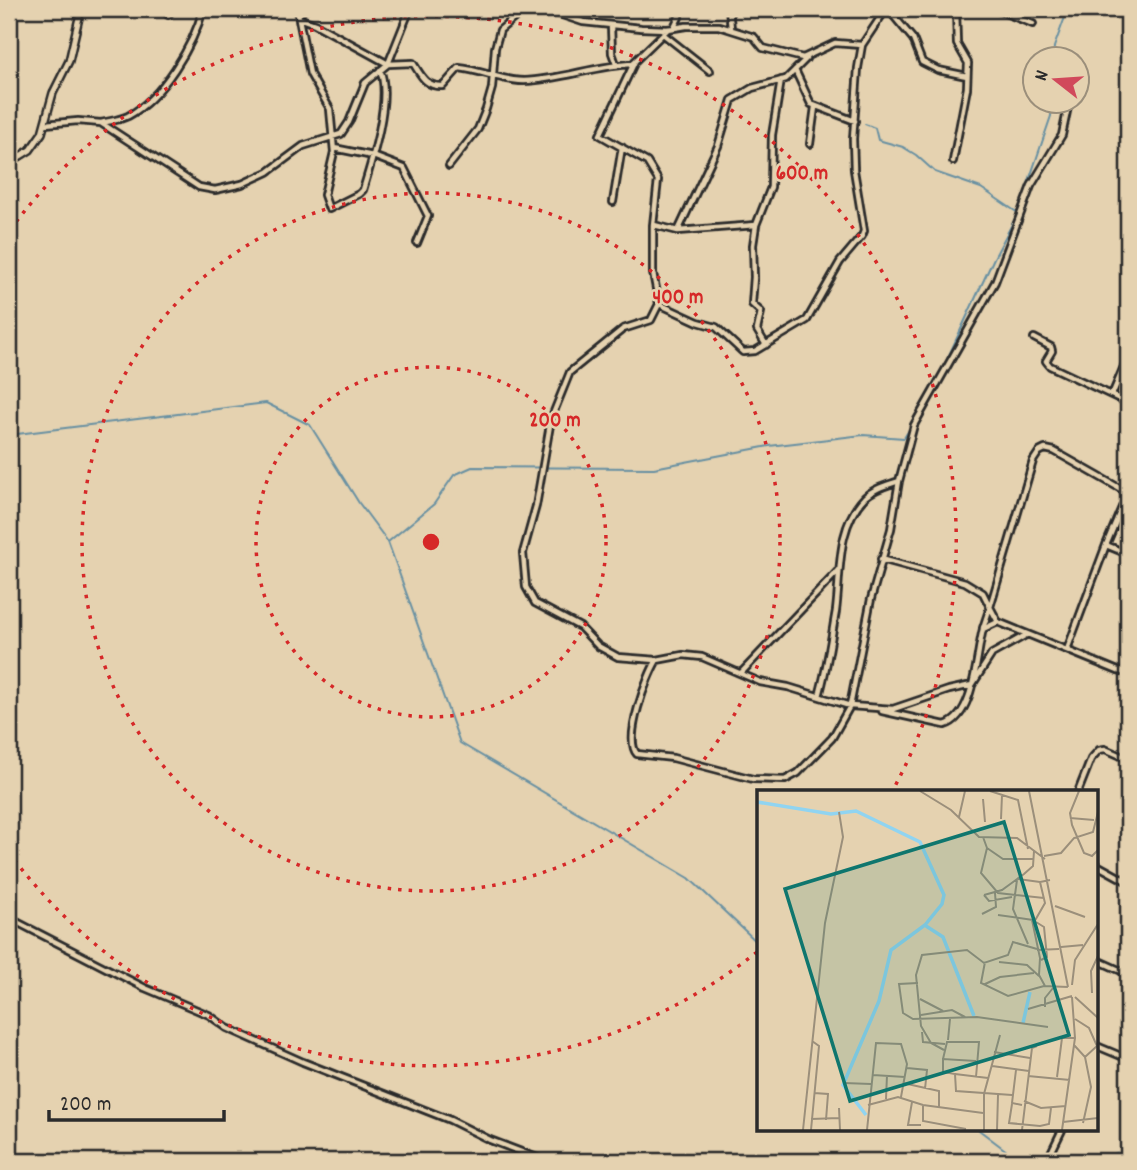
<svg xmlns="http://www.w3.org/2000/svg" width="1137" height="1170" font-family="Dekko,sans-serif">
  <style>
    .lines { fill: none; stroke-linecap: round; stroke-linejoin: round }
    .stream { stroke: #6890a2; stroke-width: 2 }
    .minor-casing { stroke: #2b2b2b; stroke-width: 10 }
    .tertiary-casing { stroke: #2b2b2b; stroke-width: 10 }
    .minor { stroke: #e5d2b0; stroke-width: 4.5 }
    .tertiary { stroke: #e5d2b0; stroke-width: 5 }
    .ring { fill: none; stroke: #d62828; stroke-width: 3.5; stroke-dasharray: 3.5 7 }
    .inset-river { fill: none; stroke: #90d4f1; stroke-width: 3.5 }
    .inset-road { fill: none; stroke: #9b8f7b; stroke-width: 2 }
    .view { fill: #0f766e; fill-opacity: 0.15; stroke: #0f766e; stroke-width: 3.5 }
    .inset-edge { fill: none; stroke: #2b2b2b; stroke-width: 3.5 }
    .centre { fill: #d62828; stroke: #e5d2b0; stroke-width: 3.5 }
    .ring-label { font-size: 21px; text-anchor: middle; font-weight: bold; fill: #d62828; stroke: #e5d2b0; stroke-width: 5; stroke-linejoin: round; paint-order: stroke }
  </style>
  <rect width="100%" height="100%" fill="#e5d2b0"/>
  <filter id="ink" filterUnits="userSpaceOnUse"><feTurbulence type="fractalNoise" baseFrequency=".0143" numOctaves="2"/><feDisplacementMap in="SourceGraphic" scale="14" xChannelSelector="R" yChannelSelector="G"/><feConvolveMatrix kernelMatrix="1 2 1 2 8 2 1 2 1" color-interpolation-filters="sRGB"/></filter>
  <g filter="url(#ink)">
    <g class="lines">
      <!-- stream -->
      <path class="stream" d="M1053 60 1054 47 1068 9
        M865 124 875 128 878 140 903 147 916 155 935 172 981 188 1018 213
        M921 408 943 368 994 258 1018 213 1051 116 1052 102
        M9 435 266 403 310 425 359 503 388 542 460 743 689 878 759 944
        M388 542 434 504 454 475 472 467 654 468 769 446 863 435 904 438 912 425
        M979 1130 1020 1161
        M1095 1161 1128 1149"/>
      <!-- minor casing -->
      <g class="minor-casing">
        <path id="minor" d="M297 9 310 74 330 109 334 152 324 195 329 209 359 194 363 190C372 161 392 97 380 70
          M729 9 731 28
          M888 9 913 39 922 62 938 70 967 76
          M995 9 1033 24
          M299 14 305 9
          M168 15 173 9
          M301 19 315 24 388 64 413 63C421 75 425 87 443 86L459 68C481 70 501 81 524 81 561 80 597 65 633 64
          M611 26 612 53 616 64
          M674 27 679 17V9
          M668 29 635 61 600 135 647 162 658 180 653 225V273L659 304 651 320 623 329 570 372 551 419 536 506 523 553 526 587 535 603 580 627 598 646 618 657 657 660 683 655 702 657 760 682 788 687 850 706 893 709 949 690 972 685 992 654 1026 635
          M663 34 710 71
          M795 70 811 104 855 121
          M101 123C110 121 120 120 128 116 162 98 194 45 203 9
          M45 124 78 121 101 123 199 187 215 190 242 184 268 172 303 146 341 134 349 122 365 83 388 64 410 9
          M810 144 815 107
          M334 148 373 156 404 168 428 216 417 243
          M953 161 967 88 968 63 957 44 956 9
          M449 166 478 129 486 109 492 88 495 48 500 30 524 10 544 9 583 22 641 28 668 29 686 26H719L754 37 763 48 803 58 835 43 862 45
          M613 202 622 147
          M654 225 678 231 756 225
          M678 231 718 146 732 100 752 88 786 79 806 59
          M659 304 698 322 716 327 743 352 755 351 807 320 840 262 862 236 864 231 854 170 853 139 858 68 862 45 886 9
          M1034 338 1051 347 1052 351 1046 361 1050 366 1128 403
          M766 345 757 330 761 312 752 304 754 277 753 245 756 225 771 187 772 135 781 80
          M1112 395 1128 357
          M1106 545 1128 554
          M881 559 965 582 983 593 990 607 983 628
          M1069 651 998 622 990 607 1033 461 1039 452 1045 449 1054 451 1128 493 1106 545 1068 647 1069 651 1118 671 1128 673
          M657 660C647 676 623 739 637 754L673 758 753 779 785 780 798 773 832 738 850 706 871 599 891 529 899 481 914 425 995 282 1031 186 1062 135 1069 102
          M741 673 839 570
          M819 696C827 669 831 639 836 611 841 572 836 527 865 497 874 488 888 485 899 481
          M882 711 945 725C975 716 976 655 983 629L998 622
          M1078 792 1091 759 1099 750 1105 749 1128 759
          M1097 865 1128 882
          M9 918 145 988 209 1015 227 1028 303 1062 450 1120 490 1140 545 1161
          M1097 960 1128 974
          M1097 1046 1128 1059
          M1047 1161 1062 1130"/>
      </g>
      <!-- tertiary casing -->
      <g class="tertiary-casing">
        <path id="tertiary" d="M9 163 30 150 42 133 53 93 69 61 81 9"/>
      </g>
      <!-- minor -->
      <use href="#minor" class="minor"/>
      <!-- tertiary -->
      <use href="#tertiary" class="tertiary"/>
    </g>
  </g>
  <!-- distance rings -->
  <g class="ring">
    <circle cx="431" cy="542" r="175"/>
    <circle cx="431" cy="542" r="349"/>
    <path d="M757 952A524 524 0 0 1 10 854M10 230A524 524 0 0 1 894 788"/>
  </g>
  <!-- overview -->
  <g transform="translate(757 790)">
    <rect width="341" height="341" fill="#e5d2b0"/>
    <path class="inset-river" d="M0 12 74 24 99 21 163 52 187 105 185 114 168 135 134 160 122 211 86 295 109 325M169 136 186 147 217 226M266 233 273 202"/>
    <path class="inset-road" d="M163 1 194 20 222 47 260 48 288 69M233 1 261 10 271 59M272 1 311 197M322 1 313 23 315 35 327 63 335 66 341 60M226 9 228 32M202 27 208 1M313 28 337 30M244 29 245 5M226 47 230 58 224 83 241 103 287 108M230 58 246 69H276M287 66 304 63 317 48 336 42 341 22M261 89 283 92M260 90 256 119 271 154M227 105 245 100 267 84 276 76 277 61M227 105 232 111 255 107M298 116 328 127M225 124 239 117 238 103M241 125 276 130M275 130 283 168 282 185 288 196M279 132 287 137 290 167 284 170M276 134 288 113 283 92 293 90M304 157 326 155M280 160 302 159M228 172 224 193 251 206 287 196 311 197M242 172 270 175 282 186M161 193 142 194 146 223 156 229 220 227 291 237M226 195 243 187 277 183M315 195 318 170 341 134M335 203 334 181 341 166M318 207 341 228M163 209 186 221M288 217V208L296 198M271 219 315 206M164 225 195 220 208 227M318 229 332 238 340 256 328 267M165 242 166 252 188 254M191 250 193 229M317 255 328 267 334 297 326 333M187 260 174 253 164 236 159 185 165 165 210 160 227 173 251 165 256 152 280 159M237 262 273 268M186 269 190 252H222L219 287M219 271 186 269V282L198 284 199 301 255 305M235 276 272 281M150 278 170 280 168 299M259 280 255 313 265 315M198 284 231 288M116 285 148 287M271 286 313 290M300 287 305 248H318M87 293 114 294M146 293 182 301V318M57 303 71 304 69 330M129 309 130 285M267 311 284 318 309 316M155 312 151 335H164M255 314 252 333 283 336 292 334 294 318M111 315 141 307 166 315 226 323M166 315V331L209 339M82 318 83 340M54 329 82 328M306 332 341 328M46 340 68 133 86 47 82 22M54 340 62 256 55 251M110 340 119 253 144 254 150 274 144 307M227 340V304L243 245M240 340 241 305M265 340 275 258 280 256M305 340 318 248 315 207"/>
    <path class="view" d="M247 32 312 245 93 311 28 99Z"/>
    <rect width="341" height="341" class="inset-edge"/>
  </g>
  <circle cx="431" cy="542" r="10" class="centre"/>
  <g class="ring-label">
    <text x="802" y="179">600 m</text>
    <text x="678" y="303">400 m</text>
    <text x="555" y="426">200 m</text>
  </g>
  <!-- margin -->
  <rect width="1137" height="1170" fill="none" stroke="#e5d2b0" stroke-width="35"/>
  <rect x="18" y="18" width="1102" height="1135" fill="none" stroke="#2b2b2b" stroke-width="2.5" filter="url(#ink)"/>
  <!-- north arrow -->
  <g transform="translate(1056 80) rotate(287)"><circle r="33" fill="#e5d2b0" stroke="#9b8f7b" stroke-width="2"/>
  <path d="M0-5L12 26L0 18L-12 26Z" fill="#d1495b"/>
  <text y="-10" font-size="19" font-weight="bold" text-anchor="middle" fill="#2b2b2b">N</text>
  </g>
  <!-- scale -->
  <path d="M49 1110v10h175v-10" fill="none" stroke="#2b2b2b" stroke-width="3.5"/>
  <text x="60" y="1110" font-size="21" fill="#2b2b2b" stroke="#e5d2b0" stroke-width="5" paint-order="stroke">200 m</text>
</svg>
